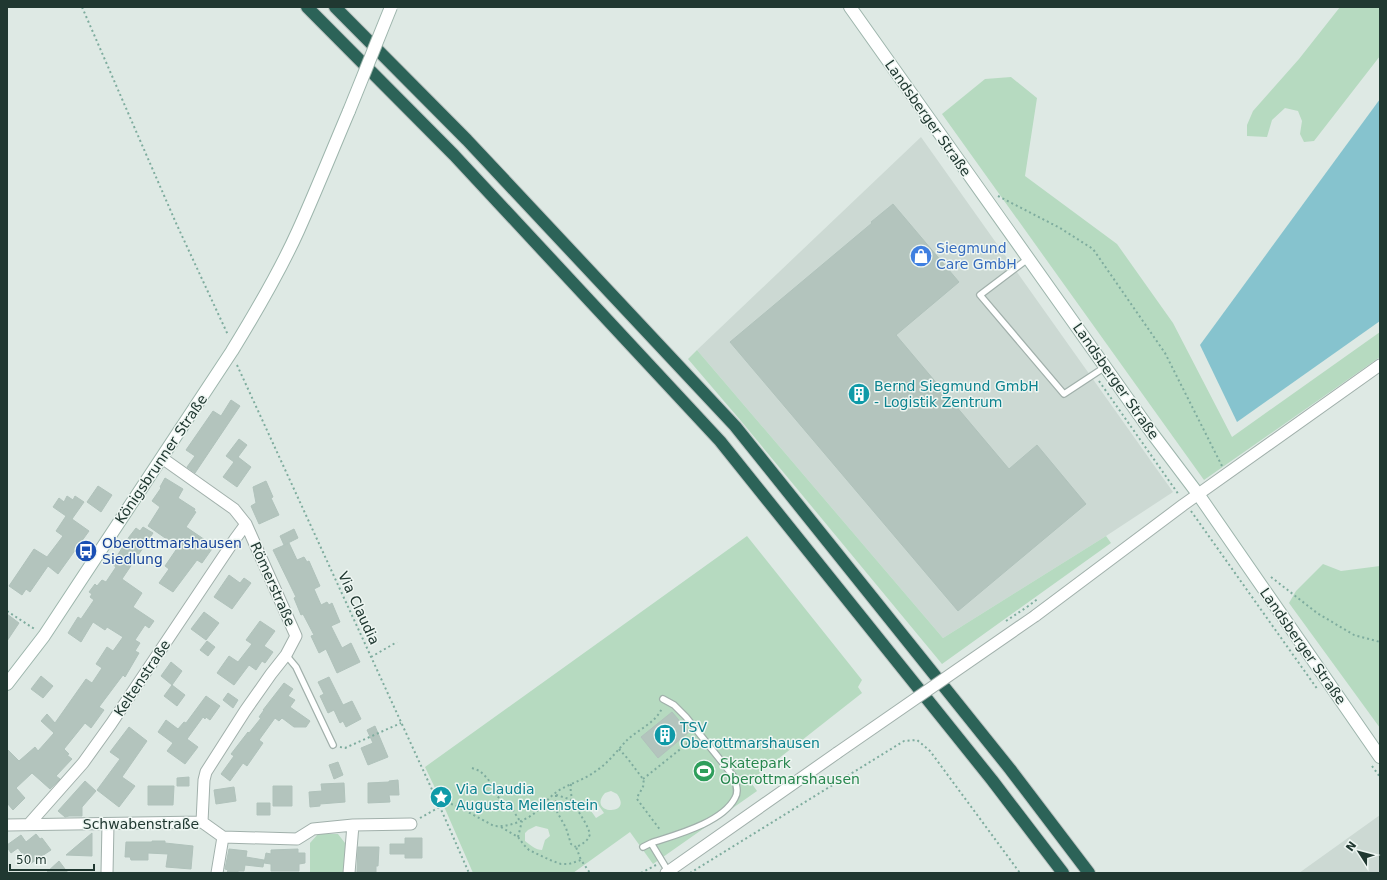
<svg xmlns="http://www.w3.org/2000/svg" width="1387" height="880" font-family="'DejaVu Sans',sans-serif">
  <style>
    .built { fill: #ccd9d3 }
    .green { fill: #b6dac0; fill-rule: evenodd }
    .water { fill: #86c3ce }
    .building { fill: #b3c4bd; stroke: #b0c2bb }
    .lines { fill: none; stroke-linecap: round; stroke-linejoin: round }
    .lane-casing { stroke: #a1b0ab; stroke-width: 8 }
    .street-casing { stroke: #a1b0ab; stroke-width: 13 }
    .secondary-casing { stroke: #9db5ac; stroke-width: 14 }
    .highway-casing { stroke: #bcc3c1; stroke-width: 14 }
    .path { stroke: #7eac9e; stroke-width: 2; stroke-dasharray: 2 3; stroke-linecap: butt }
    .lane { stroke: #fff; stroke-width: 5.5 }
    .street { stroke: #fff; stroke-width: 11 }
    .secondary { stroke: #fff; stroke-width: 12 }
    .highway { stroke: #2c6358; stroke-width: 12 }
    .street-bridge-casing { stroke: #a1b0ab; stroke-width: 13; stroke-linecap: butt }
    .secondary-bridge-casing { stroke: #9db5ac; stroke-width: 14; stroke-linecap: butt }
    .path-bridge { stroke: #7eac9e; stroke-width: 2; stroke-dasharray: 2 3; stroke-linecap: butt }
    .street-bridge { stroke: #fff; stroke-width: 11 }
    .secondary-bridge { stroke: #fff; stroke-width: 12 }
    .labels { text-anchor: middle; stroke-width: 3; stroke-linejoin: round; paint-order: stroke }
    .street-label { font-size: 14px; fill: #203831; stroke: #eef6f2 }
    .shop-label { font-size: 14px; fill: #366cbe; stroke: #eef6f2; text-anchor: start }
    .culture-label { font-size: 14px; fill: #0d838f; stroke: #eef6f2; text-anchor: start }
    .transit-label { font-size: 14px; fill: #164399; stroke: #eef6f2; text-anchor: start }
    .leisure-label { font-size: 14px; fill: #27864d; stroke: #eef6f2; text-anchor: start }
  </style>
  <rect width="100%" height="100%" fill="#dee9e4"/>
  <!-- built -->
  <path class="built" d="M921 137 1173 492 1106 536 943 638 697 350Z
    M1380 815V873H1299Z"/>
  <!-- green -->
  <path class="green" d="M1340 7H1380V56L1314 141 1304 142 1300 134 1302 121 1298 111 1285 108 1272 120 1267 137 1247 136V125L1253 111 1299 59Z
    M1011 77 1037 98 1025 176 1117 244 1173 323 1232 437 1380 332V357L1204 480 942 114 985 79Z
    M697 350 943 638 1106 536 1111 543 942 664 741 421 688 359Z
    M747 536 862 680 858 687 862 693 750 781 757 791 653 864 630 832 573 873H473L446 811 425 767ZM611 791 617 794C634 817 586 814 605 793ZM597 803 604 813 596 818 589 808ZM536 826 548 829 550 836 545 840 542 850C536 850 530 845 525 841V833L528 830Z
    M1323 564 1341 571 1380 566V728L1289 603 1296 591Z
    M318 834H338L345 843V873H310V843Z"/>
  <!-- water -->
  <path class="water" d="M1380 99V321L1237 422 1200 345Z"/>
  <!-- building -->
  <path class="building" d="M893 204 959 282 896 335 1009 469 1037 445 1086 504 958 611 730 342 872 223 871 222Z
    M231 400 240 406 195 473 187 467 195 456 186 450 213 411 221 416Z
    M239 439 247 445 238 457 251 467 237 487 223 477 234 462 226 456Z
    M165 478 183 489 178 498 195 509 194 511 196 512 186 527 214 546 202 563 197 560 173 592 159 583 169 569 165 566 178 547 148 526 160 507 152 501 161 488 160 487Z
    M266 481 273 497 271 498 279 515 259 524 251 506 256 503 253 487Z
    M98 486 112 495 101 512 87 502Z
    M67 496 73 500 75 496 84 502 72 519 89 531 58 574 48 566 30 592 26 589 22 595 9 586 34 549 47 557 63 536 56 531 66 516 53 507 59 498 64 502Z
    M143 527 153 533 122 579 142 593 133 607 154 621 149 628 145 625 135 640 140 643 135 651 139 653 125 677 123 675 99 707 104 710 91 728 85 723 64 749 69 754 67 755 72 759 56 776 60 779 50 789 32 773 16 788 25 798 13 810 7 803V749L19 761 35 747 38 751 54 733 41 721 47 714 55 723 86 679 92 683 102 668 96 664 107 647 113 651 123 637 107 627 105 630 93 622 81 642 68 633 78 617 81 619 94 600 90 597 92 594 89 592 95 584 97 586 102 580 106 582 116 567 112 564 129 537 136 528 140 531Z
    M294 529 298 538 284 545 280 536Z
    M289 543 297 560 304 557 307 562 309 561 320 586 314 589 321 605 327 602 329 605 332 603 340 622 331 626 342 648 351 643 360 662 337 673 326 649 319 653 311 636 314 635 303 614 301 615 294 598 296 597 273 550Z
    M229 575 240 583 244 578 251 583 232 609 214 597Z
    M204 612 219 623 206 640 191 629Z
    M7 614 19 623 7 641Z
    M260 621 275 631 264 646 273 652 265 663 262 661 256 670 249 665 234 685 217 673 229 656 238 662 252 644 246 640Z
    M207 641 215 647 208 656 200 650Z
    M171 662 182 671 172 685 161 676Z
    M41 676 53 686 43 698 31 689Z
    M329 677 343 705 352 701 361 719 346 727 343 721 340 723 334 710 328 713 320 696 324 694 318 682Z
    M284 683 293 689 288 696 295 700 290 707 310 721 306 727H294L282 718 279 721 275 718 259 740 263 743 247 766 243 763 230 781 221 774 234 756 231 754 248 732 249 733 261 718 259 717 264 710H263Z
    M172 685 185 695 177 706 164 696Z
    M228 693 238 700 233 708 223 700Z
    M206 696 220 706 210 720 206 717 205 719 203 717 187 739 198 747 185 764 167 751 173 743 158 732 166 720 178 729 184 722 186 723Z
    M672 712 689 732 658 758 641 737Z
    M375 726 388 757 368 765 361 748 373 743 367 730Z
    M129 727 147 741 122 777 135 786 119 807 97 790 120 759 110 752Z
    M338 762 343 775 334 779 329 765Z
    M189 777V786H177V778Z
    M398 780 399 795H389L390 802 368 803V783L389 782V781Z
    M85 781 96 791 82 807V816H69L65 817 58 811Z
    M344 783 345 802 320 804V806L310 807 309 792 322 791 321 784Z
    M148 786H174L173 805H148Z
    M273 786H292V806H273Z
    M234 787 236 801 216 804 214 790Z
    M257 803H270V815H257Z
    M92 833V856L66 855Z
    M36 834 40 839 42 838 51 850 30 864 18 848 11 853 7 847V845L21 835 26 842Z
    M405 838H422V858H405V854H390V844H405Z
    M152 841H165V843L193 846 191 869 166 867 168 854 148 853V860H131L130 857H125L126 842H152Z
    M358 847H379L378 866H376V872H357Z
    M229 849 247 851 246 857 264 860 263 867 245 865 244 871H238V873H227L228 870 225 869Z
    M298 849V853H305V863L299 864V871H271V864L264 863 266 853 271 854V850Z
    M59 861 68 873H46Z"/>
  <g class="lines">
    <!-- lane casing -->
    <g class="lane-casing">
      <path id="lane" d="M1029 258 980 295 1064 394 1105 367
        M286 655 296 667 333 745
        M663 699 674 705 686 717 734 777C736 784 739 792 735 798 722 823 675 835 651 843L668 871
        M643 847 651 843"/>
    </g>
    <!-- street casing -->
    <g class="street-casing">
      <path id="street" d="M162 458 234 509 246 524 296 636 286 655 271 674 245 711 206 772 204 780 202 822
        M1035 616 1183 505 1380 365
        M29 824 83 763 111 724 235 539 246 524
        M7 825 202 822 223 837 297 839 313 829 353 825 411 824
        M107 873 108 824
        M217 873 223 837
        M349 873 353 825
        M666 873 837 753"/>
    </g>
    <!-- secondary casing -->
    <g class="secondary-casing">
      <path id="secondary" d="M850 7 1152 433 1198 494 1380 757
        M7 684 44 636 232 351C256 312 279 273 298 231 316 191 332 151 349 111"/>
    </g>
    <!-- highway casing -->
    <g class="highway-casing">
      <path id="highway" d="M307 7 454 155 720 441 992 780 1063 873
        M335 7 467 140 735 426 1010 769 1089 873"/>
    </g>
    <!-- path -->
    <path class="path" d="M82 7 176 223 228 335
      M998 196 1060 228 1093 249 1165 353 1222 466
      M237 365 440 807 469 873
      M1099 381 1179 495
      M1191 511 1318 690
      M1271 577 1317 613 1354 635 1380 642
      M1027 607 1039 598
      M7 611 36 630
      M371 657 397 642
      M340 747 345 748 401 723
      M619 749 628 759 643 779C646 788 638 792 637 799L661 831
      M1372 766 1380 777
      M472 768 480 771 488 779 497 796 512 809 520 821
      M643 779 693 739
      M571 784C568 804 585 816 590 834 588 841 583 844 576 847L581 860
      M556 795 563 797 572 800
      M556 795V810
      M543 806 556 810 566 828 571 844 576 847
      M420 818 447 803 455 805 494 826C507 827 518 823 529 817 539 811 545 801 554 794 566 784 583 781 596 771 608 763 617 751 626 741 637 730 656 723 662 708
      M501 827 518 837 524 845 529 850 550 860 561 864H569L581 860 590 873
      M518 837 522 821
      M641 873 656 865
      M690 873 904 741 917 740 930 751 1020 873"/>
    <!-- lane -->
    <use href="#lane" class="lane"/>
    <!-- street -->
    <use href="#street" class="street"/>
    <!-- secondary -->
    <use href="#secondary" class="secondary"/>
    <!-- highway -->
    <use href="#highway" class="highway"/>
    <!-- street-bridge casing -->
    <g class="street-bridge-casing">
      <path id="street-bridge" d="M837 753 1035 616"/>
    </g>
    <!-- secondary-bridge casing -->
    <g class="secondary-bridge-casing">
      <path id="secondary-bridge" d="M349 111 391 7"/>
    </g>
    <!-- path-bridge -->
    <path class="path-bridge" d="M1006 621 1027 607"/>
    <!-- street-bridge -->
    <use href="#street-bridge" class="street-bridge"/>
    <!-- secondary-bridge -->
    <use href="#secondary-bridge" class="secondary-bridge"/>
  </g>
  <!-- icons -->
  <defs>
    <g id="shop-disc" transform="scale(1.15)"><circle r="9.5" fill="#3f7fe0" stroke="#eef6f2"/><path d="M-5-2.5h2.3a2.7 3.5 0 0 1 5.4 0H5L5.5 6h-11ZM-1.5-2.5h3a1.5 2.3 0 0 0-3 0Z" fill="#fff"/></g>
    <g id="building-disc" transform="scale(1.15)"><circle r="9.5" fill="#0f9aa8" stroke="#eef6f2"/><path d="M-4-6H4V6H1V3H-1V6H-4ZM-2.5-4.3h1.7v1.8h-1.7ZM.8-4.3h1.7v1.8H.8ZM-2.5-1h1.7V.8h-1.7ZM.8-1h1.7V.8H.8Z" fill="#fff"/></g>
    <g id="bus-disc" transform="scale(1.15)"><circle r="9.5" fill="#1a4fb4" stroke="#eef6f2"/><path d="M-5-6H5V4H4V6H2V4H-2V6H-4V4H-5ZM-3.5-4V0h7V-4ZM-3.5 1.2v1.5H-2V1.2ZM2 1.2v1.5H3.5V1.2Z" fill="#fff"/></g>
    <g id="stadium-disc" transform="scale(1.15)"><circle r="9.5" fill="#2e9e5b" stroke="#eef6f2"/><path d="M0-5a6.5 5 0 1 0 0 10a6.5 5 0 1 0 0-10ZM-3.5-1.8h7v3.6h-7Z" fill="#fff"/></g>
    <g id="sight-disc" transform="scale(1.15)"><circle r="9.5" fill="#0f9aa8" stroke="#eef6f2"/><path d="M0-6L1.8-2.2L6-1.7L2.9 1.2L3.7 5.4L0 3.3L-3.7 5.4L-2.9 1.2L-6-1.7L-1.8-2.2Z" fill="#fff"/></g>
  </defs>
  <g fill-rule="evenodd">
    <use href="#shop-disc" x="921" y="256"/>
    <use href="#building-disc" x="859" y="394"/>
    <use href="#bus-disc" x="86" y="551"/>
    <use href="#building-disc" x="665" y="735"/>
    <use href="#stadium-disc" x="704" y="771"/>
    <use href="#sight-disc" x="441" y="797"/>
  </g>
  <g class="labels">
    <!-- street labels -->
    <g class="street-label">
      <text transform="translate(928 118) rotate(55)" y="5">Landsberger Straße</text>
      <text transform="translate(1116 381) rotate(55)" y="5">Landsberger Straße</text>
      <text transform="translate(161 459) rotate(-56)" y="5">Königsbrunner Straße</text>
      <text transform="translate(273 584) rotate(66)" y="5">Römerstraße</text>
      <text transform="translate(359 608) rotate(65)" y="5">Via Claudia</text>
      <text transform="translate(1303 646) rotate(55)" y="5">Landsberger Straße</text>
      <text transform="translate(142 678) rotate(-56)" y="5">Keltenstraße</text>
      <text x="141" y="829">Schwabenstraße</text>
    </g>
    <!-- shop labels -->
    <g class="shop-label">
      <text x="936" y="253">Siegmund<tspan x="936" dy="16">Care GmbH</tspan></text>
    </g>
    <!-- culture labels -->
    <g class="culture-label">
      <text x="874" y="391">Bernd Siegmund GmbH<tspan x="874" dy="16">- Logistik Zentrum</tspan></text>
      <text x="680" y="732">TSV<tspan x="680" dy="16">Oberottmarshausen</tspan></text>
      <text x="456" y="794">Via Claudia<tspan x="456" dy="16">Augusta Meilenstein</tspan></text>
    </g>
    <!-- transit labels -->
    <g class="transit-label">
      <text x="102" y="548">Oberottmarshausen<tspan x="102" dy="16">Siedlung</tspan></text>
    </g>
    <!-- leisure labels -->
    <g class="leisure-label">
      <text x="720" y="768">Skatepark<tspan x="720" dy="16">Oberottmarshausen</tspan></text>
    </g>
  </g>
  <!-- border -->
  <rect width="1387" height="880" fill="none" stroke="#203831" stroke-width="16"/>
  <!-- north arrow -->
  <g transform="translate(1359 852) rotate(306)" stroke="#eef6f2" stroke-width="3" paint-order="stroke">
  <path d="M0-3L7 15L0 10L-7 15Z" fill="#203831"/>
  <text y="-6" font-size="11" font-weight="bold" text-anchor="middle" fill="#203831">N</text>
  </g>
  <!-- scale -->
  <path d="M10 864v6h84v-6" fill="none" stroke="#203831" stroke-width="2"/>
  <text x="16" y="864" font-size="12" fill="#203831" stroke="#eef6f2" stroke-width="3" paint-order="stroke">50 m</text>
</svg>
